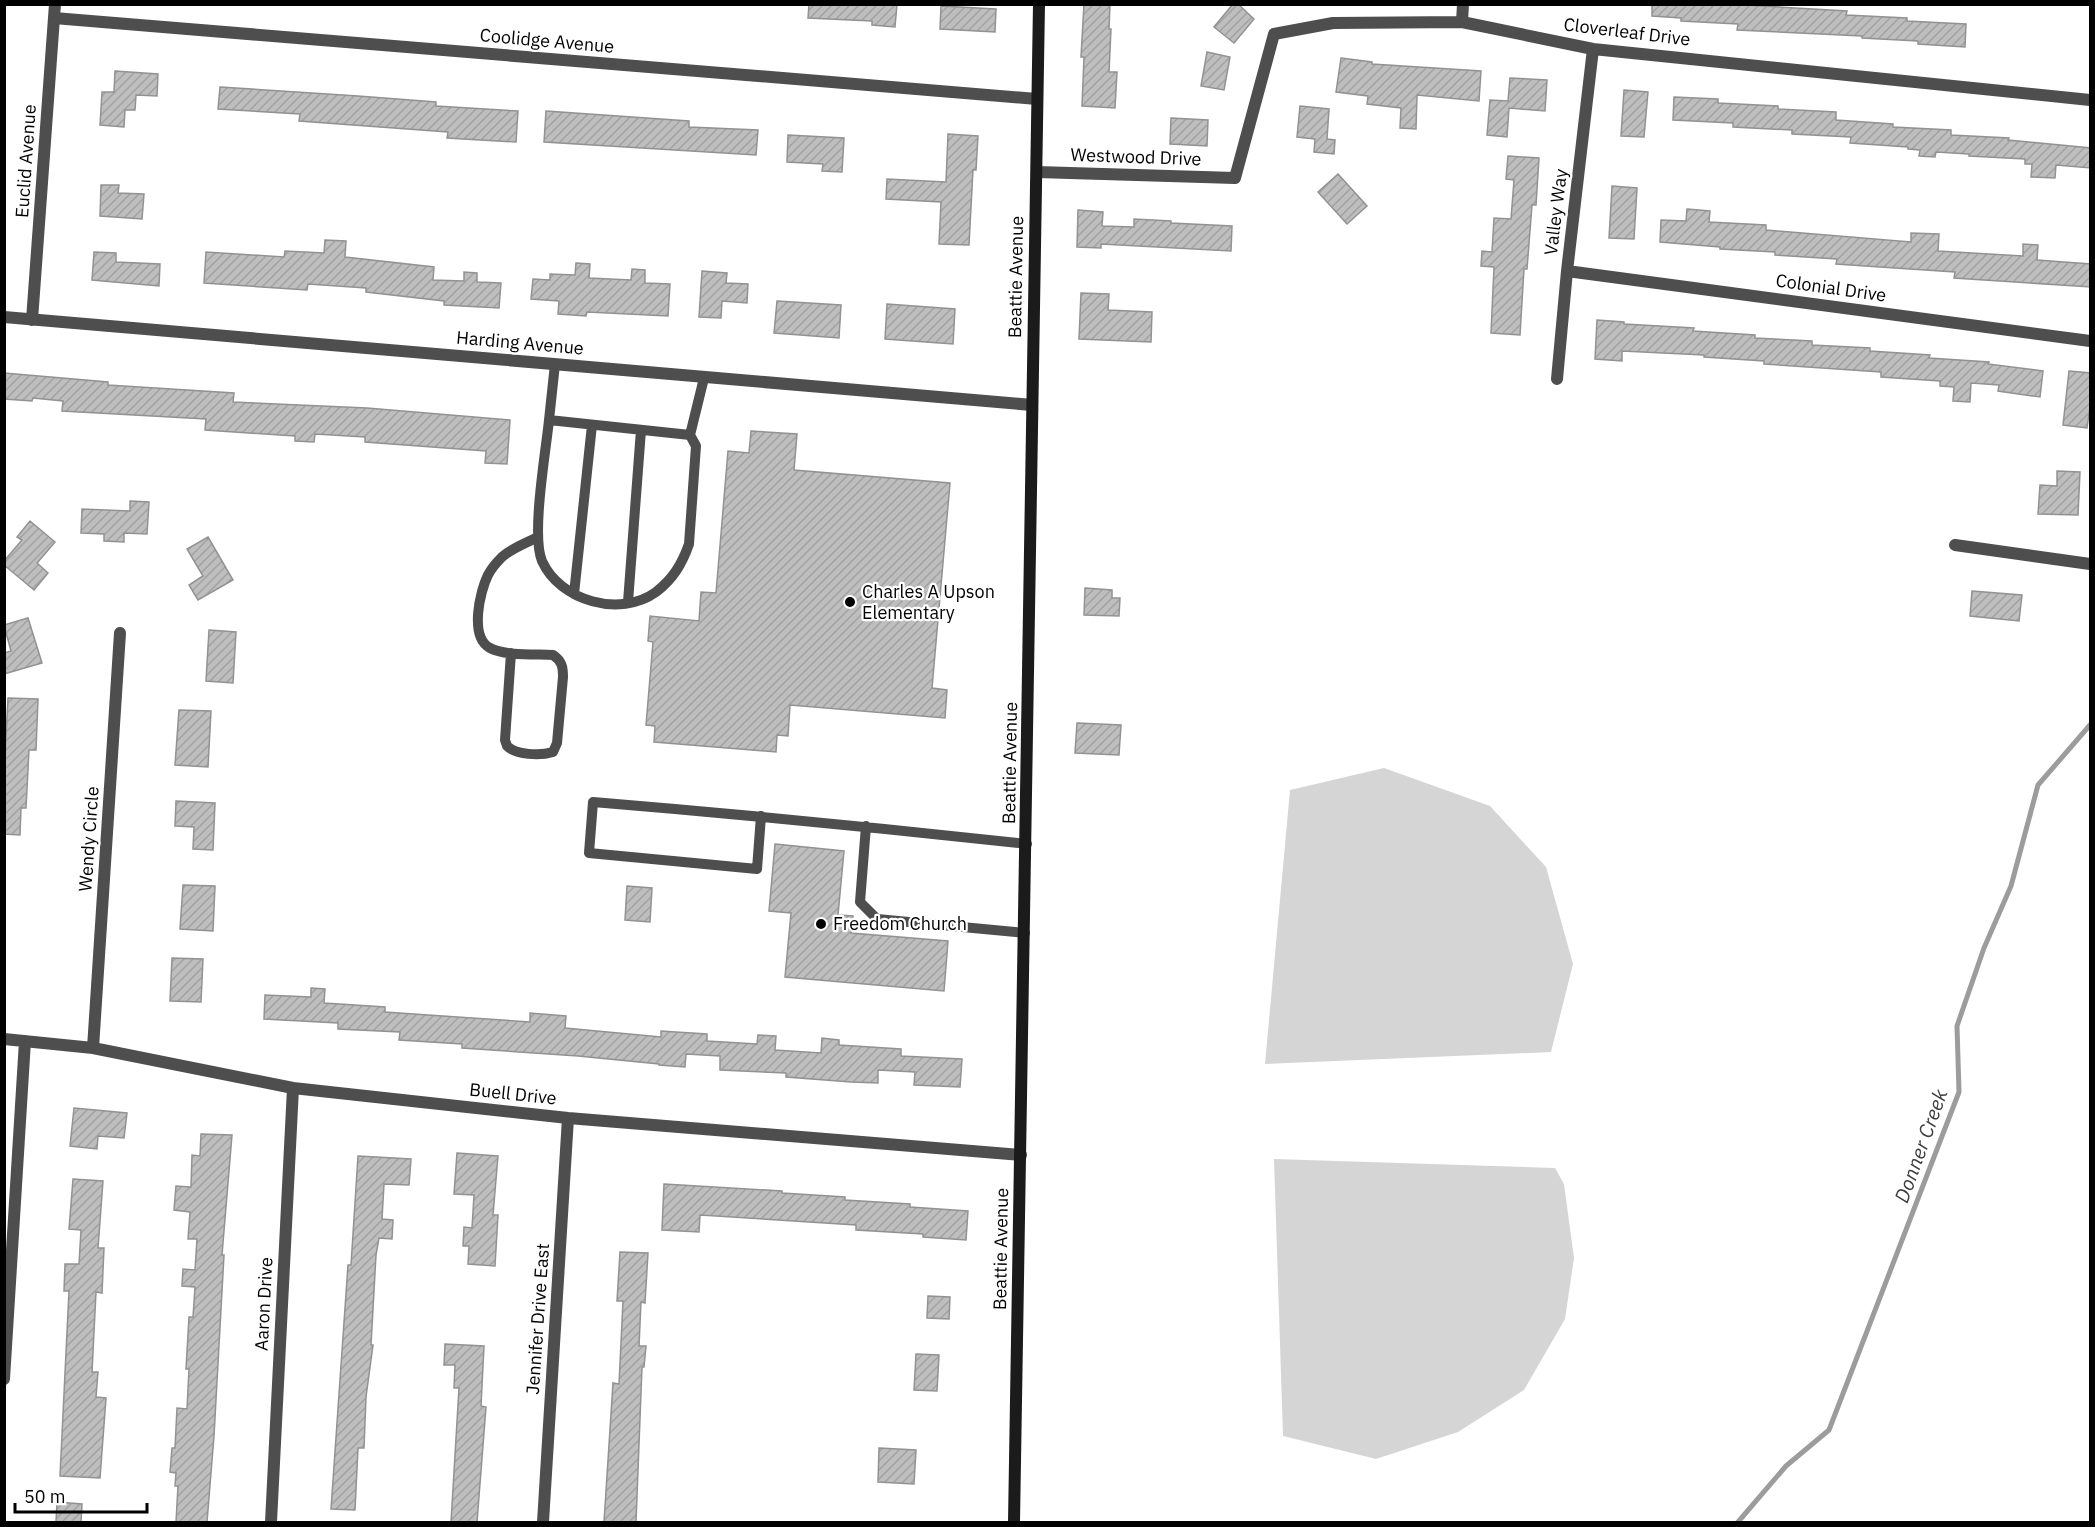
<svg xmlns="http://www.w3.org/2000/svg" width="2095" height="1527" font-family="'IBM Plex Sans',sans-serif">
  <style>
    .pitch { fill: #d5d5d5 }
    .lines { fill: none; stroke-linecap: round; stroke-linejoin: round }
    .stream { stroke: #9c9c9c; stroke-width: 5 }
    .building { fill: url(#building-hatch); stroke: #929292; stroke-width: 1.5 }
    .lane { stroke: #4e4e4e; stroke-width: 10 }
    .street { stroke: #4e4e4e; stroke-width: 12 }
    .secondary { stroke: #1b1b1b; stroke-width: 12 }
    .poi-dot { fill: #000; stroke: #fff; stroke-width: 2 }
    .labels { text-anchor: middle; stroke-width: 4.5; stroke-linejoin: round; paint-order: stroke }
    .street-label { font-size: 18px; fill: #000; stroke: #fff }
    .poi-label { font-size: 18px; fill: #000; stroke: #fff; text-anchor: start }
    .water-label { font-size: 20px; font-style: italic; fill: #3d3d3d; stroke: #fff }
  </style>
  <defs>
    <pattern id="building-hatch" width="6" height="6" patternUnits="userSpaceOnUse" patternTransform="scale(1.5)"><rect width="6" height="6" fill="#bebebe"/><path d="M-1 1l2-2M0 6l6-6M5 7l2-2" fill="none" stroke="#a2a2a2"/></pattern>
  </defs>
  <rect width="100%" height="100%" fill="#fff"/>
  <!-- pitch -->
  <path class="pitch" d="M1384 768 1490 806 1546 867 1573 964 1551 1052 1265 1064 1290 790Z
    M1274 1159 1555 1168 1564 1184 1574 1258 1565 1319 1524 1390 1458 1432 1376 1459 1283 1436Z"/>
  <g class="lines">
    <!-- stream -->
    <path class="stream" d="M1738 1522 1786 1466 1829 1430 1959 1092 1957 1026 1984 948 2011 886 2038 785 2090 725"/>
  </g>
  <!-- building -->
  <path class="building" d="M809 4H897L895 27 872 25V21L808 18Z
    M1084 4H1110L1109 29H1111L1109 72H1117L1115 108 1082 106 1084 57H1081Z
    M1233 4H1238L1254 19 1234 43 1214 27Z
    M1652 4H1728L1847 11 1846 15 1907 18V21L1966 24 1965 47 1918 44V41L1862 38V36L1737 30 1738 24 1681 21V18L1652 16Z
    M941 6 996 9 995 32 940 29Z
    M1207 52 1230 57 1224 90 1201 86Z
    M1341 58 1372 62V64L1481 71 1479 101 1417 95 1416 129 1400 128 1401 108 1367 104 1368 96 1336 92Z
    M115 71 158 74 157 96 136 95 135 110H125L124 127 100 125 102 92H114Z
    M1510 78 1547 80 1545 111 1509 108 1507 137 1487 135 1490 100 1508 101Z
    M220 87 358 96 436 102V106L518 111 516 142 447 138 448 132 299 121 300 114 218 109Z
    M1624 90 1648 92 1644 137 1621 136Z
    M1674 97 1718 99V103L1778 106V109L1836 112V120L1893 124V127L1951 130V135L2009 138 2008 140 2091 148V168L2056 165 2055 178 2031 177 2032 164H2025V159L1969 156V154L1936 152 1935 157 1919 156 1920 150 1908 149V147L1850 143 1851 137 1792 134V130L1733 127V123L1673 120Z
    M1300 106 1329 109 1327 139 1335 140 1334 154 1314 152 1315 139 1297 137Z
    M546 111 689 121V127L758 130 756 155 544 142Z
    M1171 118 1208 120 1207 146 1170 144Z
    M948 134 978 136 976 170H973L969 245 939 244 941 202 886 199 887 179 946 182Z
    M788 135 844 138 842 172 822 171 823 164 787 162Z
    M1508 156 1539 158 1536 205H1532L1527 269H1524L1520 335 1491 333 1494 267 1481 266 1482 251 1492 252 1494 218 1511 219 1514 180 1506 179Z
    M1338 174 1367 206 1347 224 1318 192Z
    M101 185H119L118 193 144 194 142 219 100 216Z
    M1612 186 1637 188 1634 239 1609 238Z
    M1687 209 1710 211 1709 222 1766 225V230L1911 242V233L1939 234 1938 251 2023 256V244L2038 245 2037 260 2091 264V287L1954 278 1955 272 1836 264 1837 259 1775 255V252L1720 249V247L1660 242 1661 220 1686 221Z
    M1078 210 1103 212 1102 226 1134 227V219L1171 221V223L1232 226 1231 251 1101 244V248L1077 247Z
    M325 240 346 241 345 257 434 267 433 280 464 281V272L477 273V282L501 283 499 308 444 305V301L366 292V288L308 284 307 290 204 283 206 252 284 257 285 251 324 253Z
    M94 252 116 253V262L160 264 159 286 92 280Z
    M576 263 590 264 589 278 631 280 632 269 645 270V283L670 284 668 316 587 312 586 316 558 314 559 301 531 299 533 279 550 280V274L575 275Z
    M702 271 727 273 726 283 748 284 747 303 722 301 721 318 699 317Z
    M1081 293 1109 294 1108 310 1152 312 1151 342 1079 339Z
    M777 301 841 305 839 338 774 333Z
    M887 304 955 309 953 344 885 339Z
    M1597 320 1624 322V324L1694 328 1693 331 1755 335V338L1812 341V345L1870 348V351L1930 355 1929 358 1989 362 1988 364 2043 371 2040 397 1998 391 1999 385 1971 383 1970 402 1953 401 1954 387 1940 386V381L1881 377V372L1764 364V361L1704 357V355L1622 351V361L1595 359Z
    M2069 371 2091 373V400L2087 428 2063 425Z
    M4 373 108 382V385L234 393 233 402 367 408 510 420 507 464 485 463 486 451 365 442V437L315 434 314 442 295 441V436L205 430 206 419 62 411 63 401 33 398 32 401 4 399Z
    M751 431 797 434 794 470 950 483 932 688 947 690 945 718 790 705 788 736 777 735 776 752 654 742 655 726 646 725 653 642 648 641 650 616 699 621 701 592 716 593 728 451 749 453Z
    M2057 471 2080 472 2078 515 2038 514 2040 485 2057 486Z
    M130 501 149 502 147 534 124 533V542L104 541V534L81 533 82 509 130 511Z
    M30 521 55 542 37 563 48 573 34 590 4 565V561L22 540 17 537Z
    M208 537 233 580 198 600 189 585 203 576 187 549Z
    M1085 588 1112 590V598H1120L1119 616 1084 615Z
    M1972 591 2022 595 2019 621 1970 616Z
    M28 618 42 663 4 674V653L11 651 4 625Z
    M209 630 236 632 233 683 206 681Z
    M8 698 38 699 36 750H29L26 808H21L20 835 4 834V774Z
    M179 710 211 711 208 767 175 765Z
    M1077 723 1121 725 1119 755 1075 753Z
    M176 801 215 803 213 850 193 849 194 827 175 826Z
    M775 844 844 851 838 915 853 916 851 933 948 941 944 991 785 977 791 913 769 911Z
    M183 885 215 886 213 931 180 929Z
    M627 886 652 888 650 922 625 920Z
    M172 958 203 959 201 1002 170 1001Z
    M311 988 325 989 324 1003 385 1007V1012L530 1022V1013L566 1016 565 1028 661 1037V1031L707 1034V1041L757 1044 758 1035 776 1036 775 1050 821 1053 822 1038 839 1040V1045L901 1049V1056L962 1059 960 1087 914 1085 915 1072 878 1070V1083L851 1082 786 1077V1073L720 1070V1056L686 1054 685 1067 659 1065V1064L578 1056 462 1048V1044L399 1040 400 1032 338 1029V1023L264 1019 265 995 311 997Z
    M74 1108 127 1113 124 1138 98 1136 97 1149 70 1146Z
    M201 1134 232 1135 222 1255H224L214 1436 207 1522H176L178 1486H175L176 1473 170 1472 172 1448H175L177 1408 187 1409 189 1369H186L189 1317H193L195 1287 182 1286 183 1269 195 1270 197 1239H188L190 1212 174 1210 176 1186 191 1187 192 1155 200 1156Z
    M457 1153 498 1156 493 1215H498L495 1266 468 1264 469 1246H463L464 1227 472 1228 474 1195 454 1194Z
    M358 1156 411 1159 409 1185 384 1184 382 1219 393 1220 392 1239 379 1238 376 1255 371 1345H373L366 1397 364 1448H358L355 1510 331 1509 348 1265H351Z
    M73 1179 103 1181 98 1248H104L102 1293 96 1292 92 1372H98L96 1397 106 1398 100 1478 60 1476 69 1291H64L65 1264H79L81 1230 69 1229Z
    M664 1184 782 1191V1193L845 1197V1200L910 1204V1207L968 1211 966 1240 923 1237V1234L856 1230V1225L700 1215 699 1232 662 1230Z
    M620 1252 648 1253 645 1303 641 1302 639 1346H646L644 1367H642L636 1522H604L613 1383 619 1384 623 1301H617Z
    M928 1296 950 1297 949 1319 927 1318Z
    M445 1344 484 1346 481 1406 486 1407 477 1522H451L459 1388H454L455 1365H444Z
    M916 1354 939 1355 937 1391 914 1390Z
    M879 1448 916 1450 914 1484 878 1482Z
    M57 1502 82 1504 81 1522H56Z"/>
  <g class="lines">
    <!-- lane -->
    <path class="lane" d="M555 364 549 420 690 435 704 378
      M549 420C546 451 531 535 542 561 560 601 620 618 656 592 673 579 682 564 689 544L696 446 690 435
      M574 594 592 425
      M628 602 641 430
      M511 653 505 740 507 746C516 755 540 756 553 752L557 743 563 677C563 667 562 661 553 655 536 654 505 656 490 648 469 637 480 591 488 575 491 569 497 562 502 557 512 548 526 543 538 537
      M761 816 757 869 589 853 593 802C738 814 882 828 1027 844
      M866 826 860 902 877 919 1025 933"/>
    <!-- street -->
    <path class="street" d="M54 18 1037 99
      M1462 22 1463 4
      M1037 172 1235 178 1274 34 1333 23 1462 22 1593 49 2090 100
      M1567 271 2090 341
      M4 317 1032 405
      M32 320 55 4
      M1557 379 1567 271 1593 49
      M1955 545 2090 564
      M4 1039 93 1048 293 1088 568 1118 1021 1155
      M93 1048 120 633
      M4 1379 25 1041
      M271 1522 293 1088
      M543 1522 568 1118"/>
    <!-- secondary -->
    <path class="secondary" d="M1014 1522 1039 4"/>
  </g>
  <!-- markers -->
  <g class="poi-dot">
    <circle cx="850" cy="602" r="6"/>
    <circle cx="821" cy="924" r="6"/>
  </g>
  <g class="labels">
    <!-- street labels -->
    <g class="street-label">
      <text transform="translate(1627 32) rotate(7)" y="6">Cloverleaf Drive</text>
      <text transform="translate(547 41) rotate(5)" y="6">Coolidge Avenue</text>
      <text transform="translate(1136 157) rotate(2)" y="6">Westwood Drive</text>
      <text transform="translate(26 161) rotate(-86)" y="6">Euclid Avenue</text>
      <text transform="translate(1556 212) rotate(-83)" y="6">Valley Way</text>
      <text transform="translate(1016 277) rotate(-89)" y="6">Beattie Avenue</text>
      <text transform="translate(1831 288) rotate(8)" y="6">Colonial Drive</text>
      <text transform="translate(520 343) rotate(5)" y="6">Harding Avenue</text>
      <text transform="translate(1010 763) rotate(-89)" y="6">Beattie Avenue</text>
      <text transform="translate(89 839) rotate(-86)" y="6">Wendy Circle</text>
      <text transform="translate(513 1094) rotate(6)" y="6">Buell Drive</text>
      <text transform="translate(1001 1249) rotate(-89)" y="6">Beattie Avenue</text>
      <text transform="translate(264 1304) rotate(-87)" y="6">Aaron Drive</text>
      <text transform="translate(538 1319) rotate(-86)" y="6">Jennifer Drive East</text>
    </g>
    <!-- poi labels -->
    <g class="poi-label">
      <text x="862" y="598">Charles A Upson<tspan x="862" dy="21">Elementary</tspan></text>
      <text x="833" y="930">Freedom Church</text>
    </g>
    <!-- water labels -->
    <g class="water-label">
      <text transform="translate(1921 1146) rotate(-70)" y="7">Donner Creek</text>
    </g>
  </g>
  <!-- border -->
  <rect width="2095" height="1527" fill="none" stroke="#000000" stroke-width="12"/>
  <!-- scale -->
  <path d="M15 1503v9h132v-9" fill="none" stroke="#000000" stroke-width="3"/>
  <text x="24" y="1503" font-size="18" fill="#000000" stroke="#ffffff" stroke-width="4.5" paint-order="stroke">50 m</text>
</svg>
